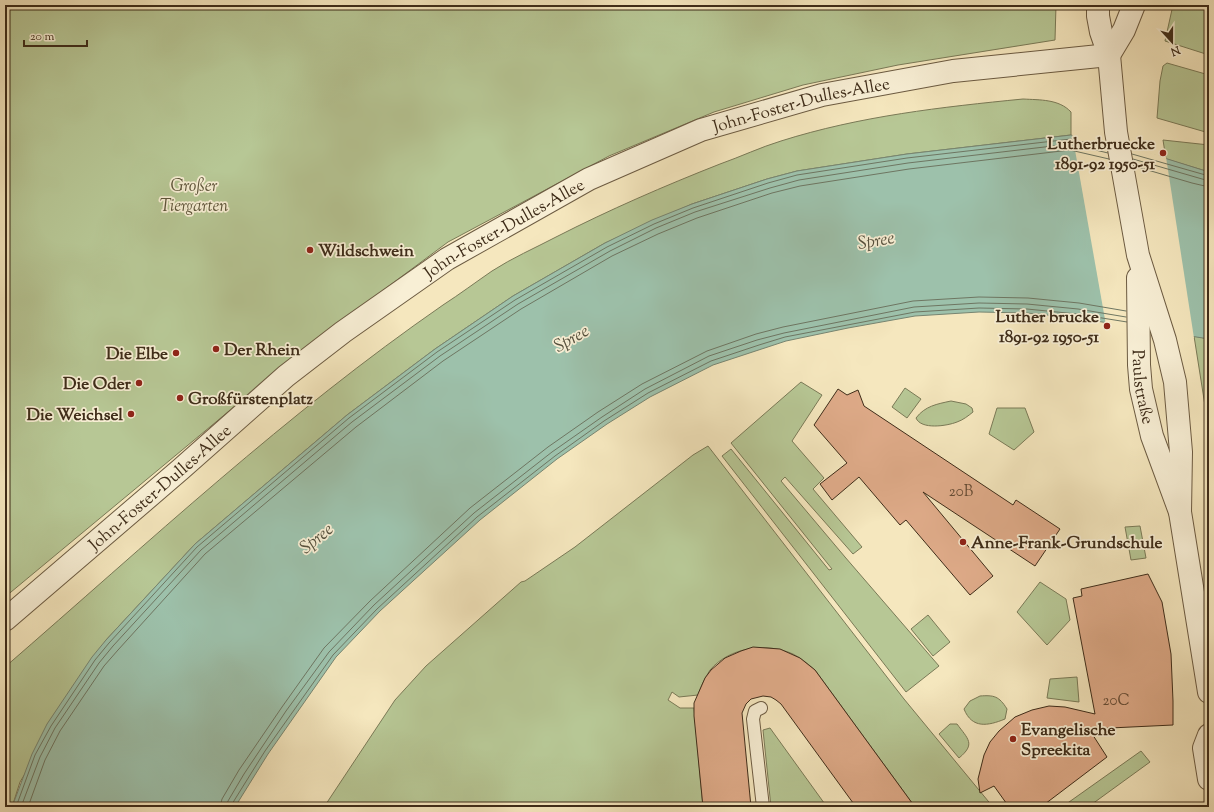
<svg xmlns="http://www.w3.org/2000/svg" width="1214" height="812" font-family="'Sorts Mill Goudy',serif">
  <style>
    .green { fill: #b7c795; stroke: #7a7a57 }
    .water { fill: #9dc1ab; stroke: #778571 }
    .pier { fill: #f5e7be }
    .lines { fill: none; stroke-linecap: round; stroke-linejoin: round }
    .shore { stroke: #6e7662; stroke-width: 1 }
    .building { fill: #dfab89; stroke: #3e2c19 }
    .service-casing { stroke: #6c5b42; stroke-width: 14 }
    .tertiary-casing { stroke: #6c5b42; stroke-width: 24 }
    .service { stroke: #f8efd5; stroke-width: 12 }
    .tertiary { stroke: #f8efd5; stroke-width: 22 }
    .poi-dot { fill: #8f2418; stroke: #f8efd5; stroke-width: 1.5 }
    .labels { text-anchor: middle; stroke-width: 3.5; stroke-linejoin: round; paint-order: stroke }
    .number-label { font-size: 15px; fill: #664c35 }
    .street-label { font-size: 17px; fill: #3e2c19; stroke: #f8efd5 }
    .poi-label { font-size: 17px; font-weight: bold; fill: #3e2c19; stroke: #f8efd5; text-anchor: end }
    .park-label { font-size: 17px; font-style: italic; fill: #5c5338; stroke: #f8efd5 }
    .water-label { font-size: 18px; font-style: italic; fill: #56513e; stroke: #f8efd5 }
  </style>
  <rect width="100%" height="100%" fill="#f5e7be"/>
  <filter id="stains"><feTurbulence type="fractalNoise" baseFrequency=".005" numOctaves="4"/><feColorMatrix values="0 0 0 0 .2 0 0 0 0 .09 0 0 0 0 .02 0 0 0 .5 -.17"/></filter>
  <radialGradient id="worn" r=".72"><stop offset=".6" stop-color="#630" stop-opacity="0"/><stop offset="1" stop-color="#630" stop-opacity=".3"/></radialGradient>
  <!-- green -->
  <path class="green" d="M5 5H1056L1055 40 898 65 803 85 714 112 609 156 448 242 299 353 5 597Z
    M1173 5H1209V55L1165 41Z
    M1167 63 1209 75V133L1157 118 1160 81 1163 66Z
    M1023 99C1040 100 1059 99 1071 112V135L907 154 797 171 767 179 692 204 605 243 513 296 435 349 347 415 195 544 106 640 20 782 12 807H5V667C148 543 287 413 443 305 460 294 476 282 492 271 512 258 535 248 556 237 609 210 664 186 720 164 740 157 761 147 781 141 860 116 942 107 1023 99Z
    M1163 140 1209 145V172L1166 159Z
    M1194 336 1209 339V431Z
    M801 382 822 395 792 441 824 478 813 489 862 547 853 554 785 477 781 481 845 557 939 666 906 692 722 456 731 449 829 570 832 569 731 443Z
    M905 388 921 399 907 418 892 407Z
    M951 401 966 404 972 408 973 412C968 416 963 420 957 422 947 426 921 430 916 418 925 406 937 404 951 401Z
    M997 408H1025L1034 432 1014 450 989 434Z
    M708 446 904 699 993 807H915L815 670C808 664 801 658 793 654 766 642 730 647 710 670 705 678 701 686 698 695L679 697 672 692 668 700 680 708H694L703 807H324L395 700 426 666 521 582 525 581 575 547 693 455Z
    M1140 526 1146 558 1131 560 1125 527Z
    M1040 582 1066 599 1070 620 1047 645 1017 612Z
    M928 615 950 642 933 656 911 629Z
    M1077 677 1079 702 1047 698 1050 679Z
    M980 696C994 695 999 696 1007 709L1005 719C988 726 972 729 964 709L970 701Z
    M950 724H957C968 739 976 744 959 758L939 734Z
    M770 728 827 807 820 804 812 807H771L763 730Z
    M1141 751 1150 762 1088 807H1062Z"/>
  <!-- water -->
  <path class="water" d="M1071 135 1158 156 1209 172V339L1077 318 1027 313 979 312 915 316 848 328 786 341 713 365 650 397 607 424 557 459 480 520 380 611 336 657 268 754 235 807H12L32 754 47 724 92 657 106 640 195 544 347 415 435 349 513 296 605 243 652 220 692 204 767 179 797 171 907 154Z"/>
  <!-- pier -->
  <path class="pier" d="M1072 133 1166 157 1194 338 1106 325Z"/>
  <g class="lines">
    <!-- shore -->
    <path class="shore" d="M1132 154 1209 176
      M1133 159 1209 181
      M1134 166 1192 183 1209 187
      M16 807 35 755 51 726 95 660 109 643 197 547 349 418 437 352 515 300 607 247 654 224 693 208 768 183 797 175 907 158 1071 139 1107 148
      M21 807 40 757 55 728 99 663 113 646 201 550 352 422 440 356 518 304 610 251 656 228 695 212 770 188 799 180 908 163 1070 144 1108 153
      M28 807 45 760 60 731 104 666 118 650 205 554 356 427 443 361 521 309 612 256 658 234 697 218 772 193 800 186 909 169 1070 150 1109 159
      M220 807 222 799 239 770 282 707 324 648 370 601 470 508 548 447 598 412 642 384 707 351 756 334 783 327 913 301 979 297 1028 298 1079 303 1126 311
      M226 807 228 801 244 774 286 711 329 652 374 605 474 513 552 452 602 417 645 389 709 356 757 340 784 333 914 307 979 303 1027 304 1078 309 1126 317
      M231 807 232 804 265 751 333 655 377 609 477 517 555 456 604 421 648 393 711 361 759 345 785 337 915 312 979 308 1027 309 1077 314 1127 322"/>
  </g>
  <!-- building -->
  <path class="building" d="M838 389 847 395 858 390 864 406 1013 505 1016 500 1060 529 1035 566 923 492 993 576 970 595 906 520 900 525 859 477 832 500 820 484 847 463 814 425Z
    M1148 574 1162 602 1171 654 1173 701V725L1089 729 1107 757 1041 807H1009L994 786 980 793 978 779 984 755 990 742 999 731 1015 717 1032 710 1049 706 1065 707 1095 714 1073 598 1082 596 1081 589Z
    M753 647 780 649 800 658 815 670 915 807H856L781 704 776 700 771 697 763 696 751 699 746 704 742 713 751 807H703L694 716V703L705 678 711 670 725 658 741 651Z"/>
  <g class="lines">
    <!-- service casing -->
    <g class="service-casing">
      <path id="service" d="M761 708 755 711 753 719 763 807"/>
    </g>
    <!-- tertiary casing -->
    <g class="tertiary-casing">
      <g id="tertiary">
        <path d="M1098 5V16L1101 32 1109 55 1116 132 1138 255 1165 340 1175 382 1181 452 1180 512"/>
        <path d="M1109 55 1124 30 1134 5"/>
        <path id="s1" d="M1138 278 1139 365 1141 389 1152 436 1180 512 1209 692"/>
        <path id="s2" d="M5 620 181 469 286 376 343 332 447 259 589 179 701 130 822 95 953 71 1109 55"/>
        <path d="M1209 735 1204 748 1209 779"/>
      </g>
    </g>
    <!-- service -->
    <use href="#service" class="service"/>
    <!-- tertiary -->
    <use href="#tertiary" class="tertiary"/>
  </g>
  <!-- markers -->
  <g class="poi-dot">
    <circle cx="1163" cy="153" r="4"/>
    <circle cx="310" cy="250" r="4"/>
    <circle cx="1107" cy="326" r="4"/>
    <circle cx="216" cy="349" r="4"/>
    <circle cx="176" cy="353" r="4"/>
    <circle cx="139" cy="383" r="4"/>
    <circle cx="180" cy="398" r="4"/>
    <circle cx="131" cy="414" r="4"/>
    <circle cx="963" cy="542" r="4"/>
    <circle cx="1013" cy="739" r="4"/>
  </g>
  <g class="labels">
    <!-- number labels -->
    <g class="number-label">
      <text x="961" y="496">20B</text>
      <text x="1116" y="705">20C</text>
    </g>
    <!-- street labels -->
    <g class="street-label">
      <text dy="6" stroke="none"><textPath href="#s2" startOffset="960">John-Foster-Dulles-Allee</textPath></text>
      <text dy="6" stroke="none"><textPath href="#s2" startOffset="636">John-Foster-Dulles-Allee</textPath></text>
      <text dy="6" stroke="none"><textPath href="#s1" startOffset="109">Paulstraße</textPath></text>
      <text dy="6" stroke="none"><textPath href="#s2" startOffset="204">John-Foster-Dulles-Allee</textPath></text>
    </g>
    <!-- poi labels -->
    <g class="poi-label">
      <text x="1155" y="149">Lutherbruecke<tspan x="1155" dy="20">1891-92 1950-51</tspan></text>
      <text x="318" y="256" text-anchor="start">Wildschwein</text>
      <text x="1099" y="322">Luther brucke<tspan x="1099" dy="20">1891-92 1950-51</tspan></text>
      <text x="224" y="355" text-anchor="start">Der Rhein</text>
      <text x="168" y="359">Die Elbe</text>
      <text x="131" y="389">Die Oder</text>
      <text x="188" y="404" text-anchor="start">Großfürstenplatz</text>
      <text x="123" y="420">Die Weichsel</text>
      <text x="971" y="548" text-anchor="start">Anne-Frank-Grundschule</text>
      <text x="1021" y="735" text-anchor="start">Evangelische<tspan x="1021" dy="20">Spreekita</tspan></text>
    </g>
    <!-- park labels -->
    <g class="park-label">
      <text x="194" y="191">Großer<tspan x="194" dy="20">Tiergarten</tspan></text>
    </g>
    <!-- water labels -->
    <g class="water-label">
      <text transform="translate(876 240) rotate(-10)" y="6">Spree</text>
      <text transform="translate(571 338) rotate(-30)" y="6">Spree</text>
      <text transform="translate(316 538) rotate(-39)" y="6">Spree</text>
    </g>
  </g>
  <!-- margin -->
  <rect width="1214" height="812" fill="none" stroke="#f5e7be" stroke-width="20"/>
  <rect x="6" y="6" width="1202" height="800" fill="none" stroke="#3e2c19" stroke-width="2"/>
  <rect x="10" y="10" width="1194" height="792" fill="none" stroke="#3e2c19"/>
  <!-- north arrow -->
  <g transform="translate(1172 42) rotate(159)" stroke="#f8efd5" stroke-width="3" paint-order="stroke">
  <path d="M0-3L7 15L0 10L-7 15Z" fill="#3e2c19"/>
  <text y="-6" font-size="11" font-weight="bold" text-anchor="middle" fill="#3e2c19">N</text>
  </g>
  <!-- scale -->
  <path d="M24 40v6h63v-6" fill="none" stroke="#3e2c19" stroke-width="2"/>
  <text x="30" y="40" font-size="12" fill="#3e2c19" stroke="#f8efd5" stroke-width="3" paint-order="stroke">20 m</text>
  <rect width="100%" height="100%" filter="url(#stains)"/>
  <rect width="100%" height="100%" fill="url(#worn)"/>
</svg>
